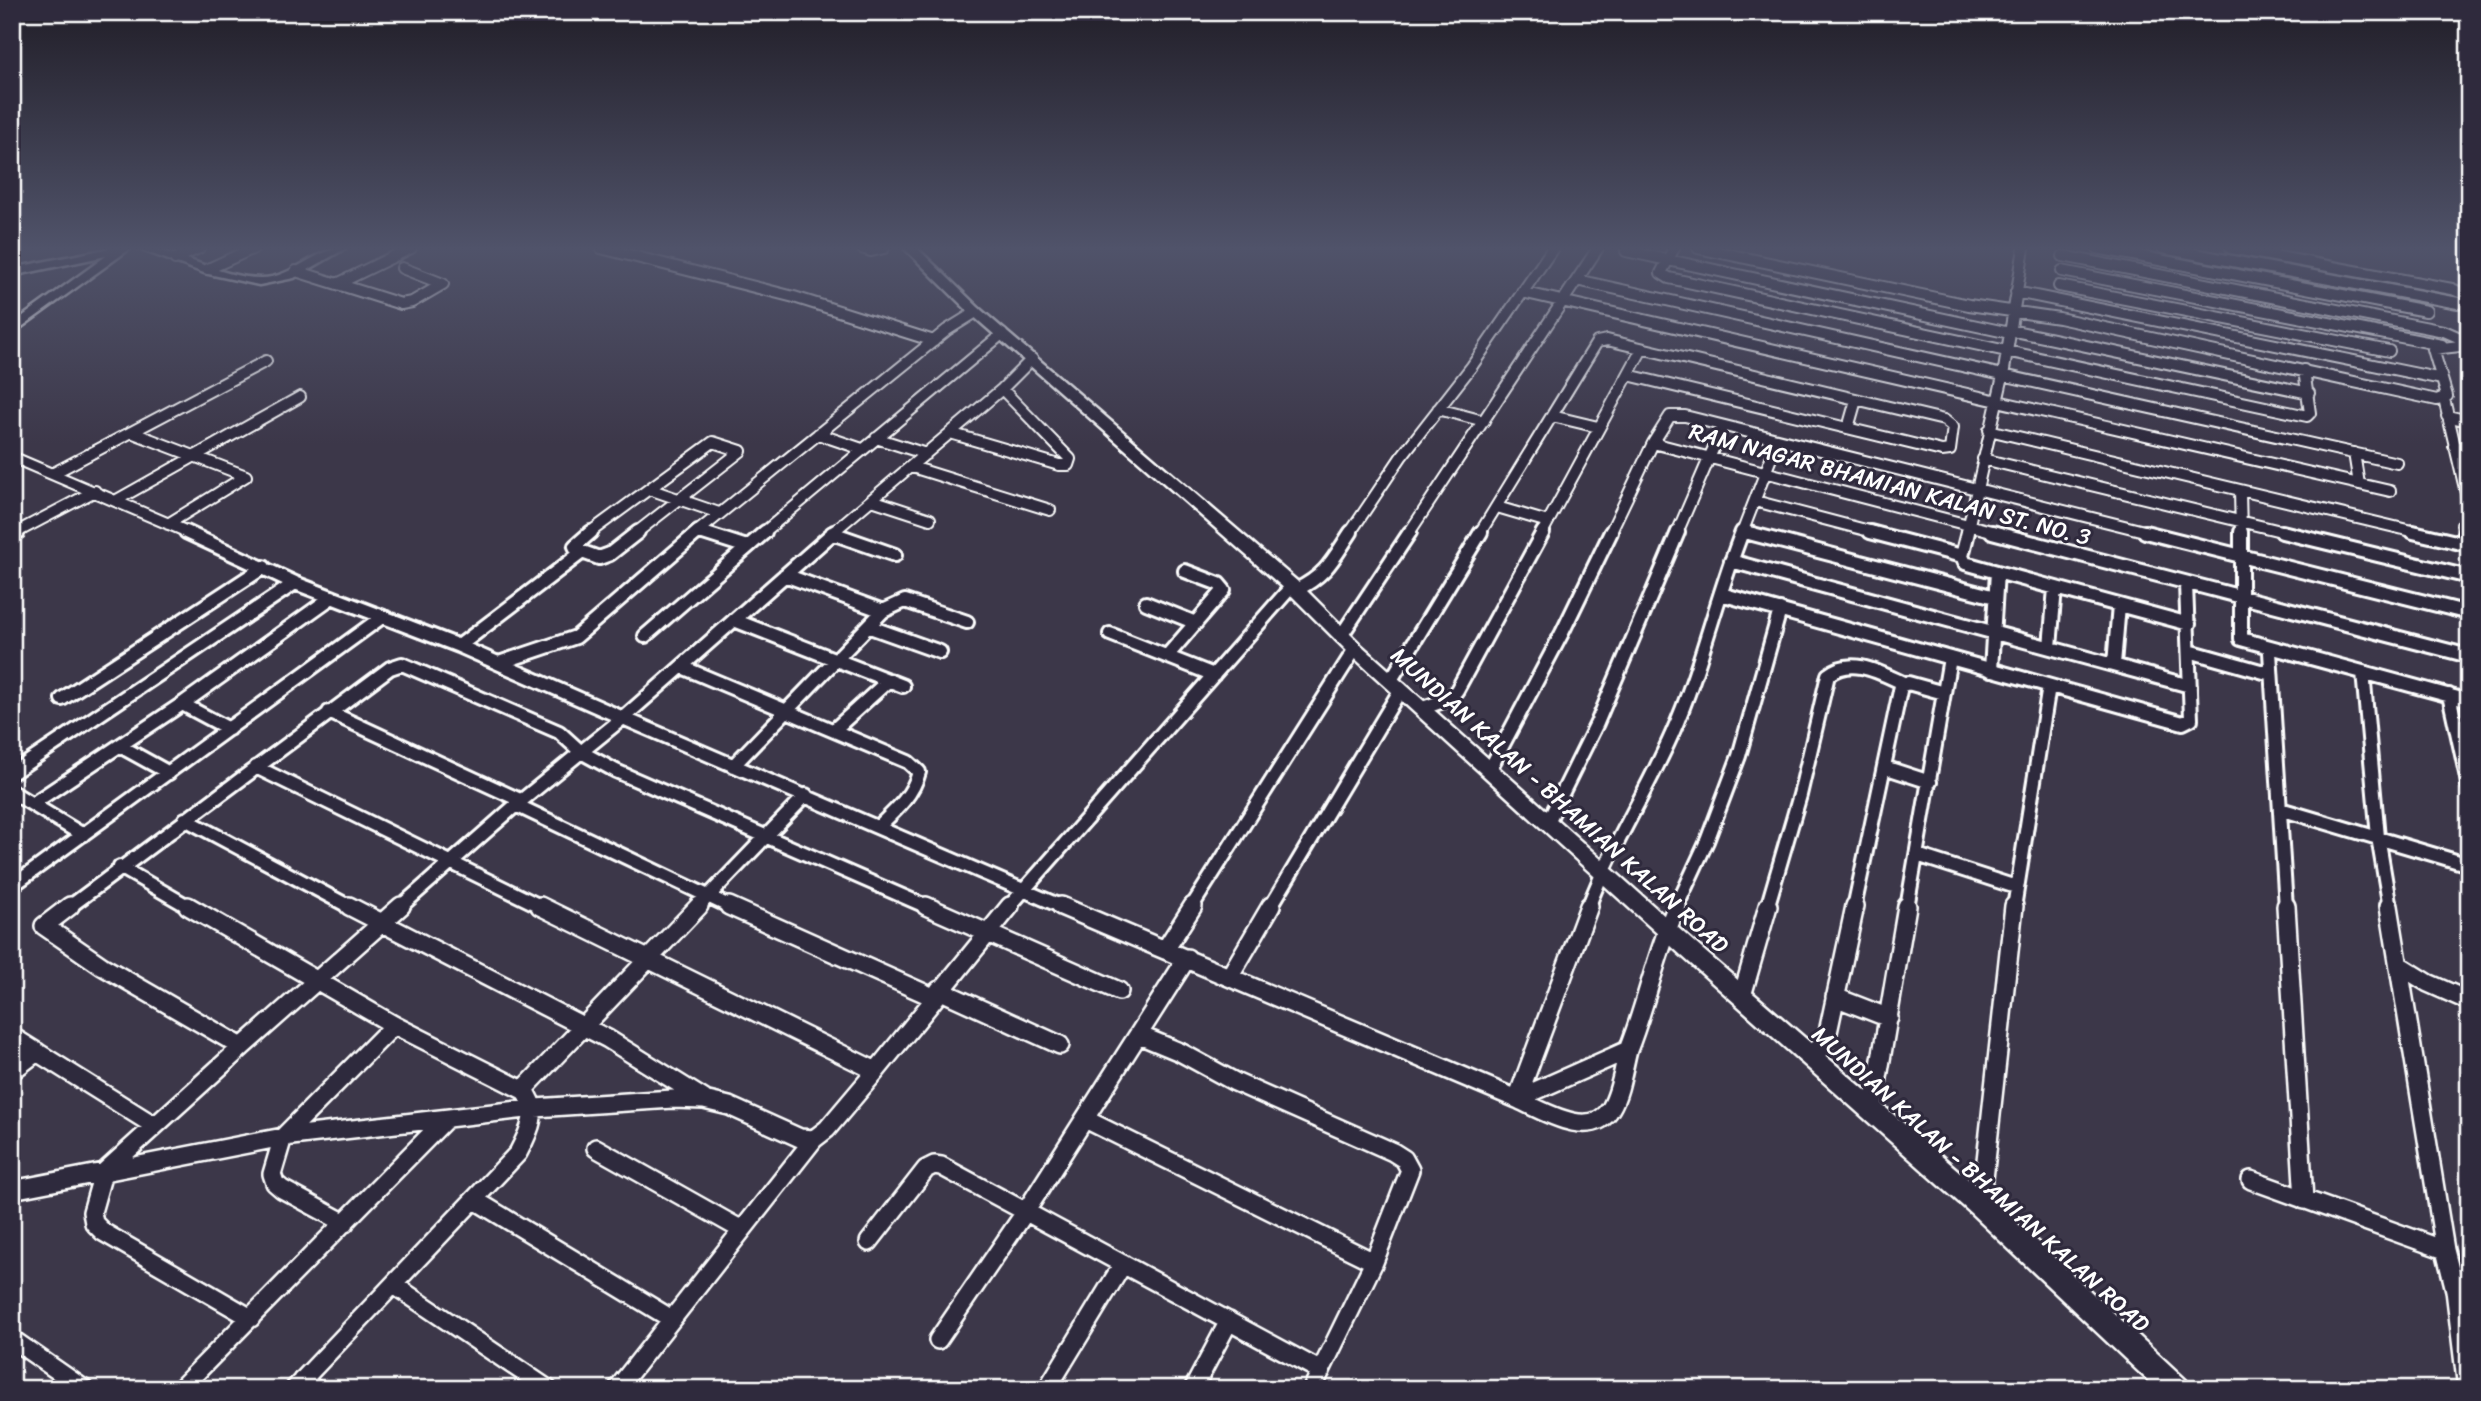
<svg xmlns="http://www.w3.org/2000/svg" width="2481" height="1401" font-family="Sriracha,sans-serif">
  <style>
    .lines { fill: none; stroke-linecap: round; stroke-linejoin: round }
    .street-far2-casing { stroke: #fff; stroke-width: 14 }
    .street-far1-casing { stroke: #fff; stroke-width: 18 }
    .street-casing { stroke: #fff; stroke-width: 22 }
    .secondary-casing { stroke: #fff; stroke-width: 5 }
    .street-far2 { stroke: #2f2a3d; stroke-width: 10 }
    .street-far1 { stroke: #2f2a3d; stroke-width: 12 }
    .street { stroke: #2f2a3d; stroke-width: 17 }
    .secondary { fill: #2f2a3d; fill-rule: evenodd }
    .labels { text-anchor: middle; stroke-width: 6; stroke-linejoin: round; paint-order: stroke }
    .street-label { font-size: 23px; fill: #fff; stroke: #2f2a3d }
  </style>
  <rect width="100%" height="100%" fill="#3c3749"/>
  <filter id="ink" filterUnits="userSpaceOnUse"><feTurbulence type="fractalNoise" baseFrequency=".0143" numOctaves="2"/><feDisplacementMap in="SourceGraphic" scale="14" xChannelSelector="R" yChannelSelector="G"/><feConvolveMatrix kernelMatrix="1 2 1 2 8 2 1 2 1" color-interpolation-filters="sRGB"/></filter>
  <g filter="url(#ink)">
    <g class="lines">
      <!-- street-far2 casing -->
      <g class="street-far2-casing">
        <path id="street-far2" d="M601 248 794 297 934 341
          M862 248 871 251 884 248
          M1674 248 1661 273 1669 278 2307 416 2310 413 2304 370
          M1698 248 1969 305 2059 318 2437 400 2447 396 2433 349 2469 345
          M2097 248 2426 311
          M2163 248 2458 303
          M2231 248 2452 289 2469 296
          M1626 251 2010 333
          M2063 256 2444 331 2469 342
          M175 259 199 248
          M208 269 254 248
          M296 271 401 304 412 302 443 284 402 268
          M2062 271 2442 345
          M1577 280 2397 463
          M337 284 411 248
          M2059 286 2389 351
          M1522 292 2390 491
          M2016 292 2442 379
          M2010 330 2309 393
          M2444 399 2469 506
          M1438 409 1484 421
          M1552 416 1598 427
          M2447 416 2469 421
          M1848 428 1856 400
          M1989 430 2420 533
          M131 432 246 476 168 524
          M950 433 1059 465H1068L1070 459 1002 389
          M818 434 862 449
          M876 438 926 454
          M1653 443 1670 416H1685L2152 533
          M2454 446 2469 449
          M2354 453 2359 484
          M12 457 190 533
          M1983 459 2289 533
          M912 467 1050 510
          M52 474 266 361
          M649 489 719 513
          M2240 491 2241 533
          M872 500 930 519
          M115 501 300 397
          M1755 501 1877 533
          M1497 507 1548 522
          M698 531 705 533
          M1743 531 1752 533
          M15 533 95 491
          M589 533 713 442 741 451 636 533
          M696 533 947 330 976 312
          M763 533 1002 334
          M832 533 1002 389 1032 359
          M1350 533 1401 457 1472 366 1553 248
          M1409 533 1598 248
          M1480 533 1597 342 1607 340 1944 420 1953 427 1950 450 1942 451 1628 375
          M1542 533 1642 349
          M1610 533 1653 443 1999 533
          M1677 533 1723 426
          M1742 533 1778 440
          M1967 533 2003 376 2024 248
          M2464 533 2462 525 2469 522"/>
      </g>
      <!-- street-far1 casing -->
      <g class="street-far1-casing">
        <path id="street-far1" d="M186 532 295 583 459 646 623 718 834 532
          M591 532 575 546 577 550 599 558 610 554 638 532
          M700 532 747 547
          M1745 532 1995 597
          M1870 532 1962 556 1965 563 1997 572 1991 670
          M1992 532 2469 656
          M2145 532 2469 613
          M2241 532V639L2469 701
          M2282 532 2469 577
          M2413 532 2469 545
          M2464 532 2467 544
          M832 533 895 555
          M12 535 18 532
          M1962 556 1968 532
          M1731 561 2190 686
          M1997 572 2189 624
          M1296 590C1327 575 1333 559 1351 532
          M1721 594 2183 723 2191 719 2186 584
          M1146 603 1196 623
          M883 611 905 601 967 622
          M734 620 903 686
          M870 627 940 652
          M1110 634 1214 675
          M645 636 765 532
          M1341 636 1410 532
          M459 646 581 553
          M2050 647 2055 588
          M2274 649 2270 652 2286 908
          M2189 651 2271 674
          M1167 656 1224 590 1219 584 1185 571
          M499 663 576 637 698 532
          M2114 664 2119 605
          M682 667 908 762 919 772C913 795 896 810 879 826
          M2363 672 2378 837 2390 908
          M1391 680 1481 532
          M2449 695 2469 787
          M62 699 264 567
          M1423 708 1449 699 1457 690 1543 532
          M329 712 522 801
          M229 729 186 706 185 702 332 597
          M834 730 889 680
          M120 746 169 773
          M581 752 616 771 930 908
          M581 752 623 718 1065 908
          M733 766 883 611 785 575
          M256 767 544 908
          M1884 767 1930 782
          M1490 769 1562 633 1611 532
          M12 773 295 583
          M12 792 83 835
          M32 804 185 702
          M516 805 733 908
          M2280 809 2469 865
          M185 819 352 908
          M1548 822 1597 723 1678 532
          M1917 855 2016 887
          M120 867 191 908
          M12 886 382 617
          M68 908 390 668 402 664 559 732 581 752
          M399 908 516 805 581 752
          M697 908 806 795
          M1008 908 1292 586
          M1191 908 1355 649
          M1270 908 1401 689
          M1588 908C1611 847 1646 793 1672 734 1701 669 1716 598 1742 532
          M1676 908 1707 841 1739 756 1780 610
          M1767 908 1800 795 1828 675C1851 656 1879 672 1903 683
          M1854 908 1901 686 1908 683 1944 693
          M1907 908 1950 658
          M2014 908 2049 686"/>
      </g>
      <!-- street casing -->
      <g class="street-casing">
        <path id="street" d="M70 906 44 926 102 966 242 1047 401 906
          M188 906 394 1025 523 1090C541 1110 529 1132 518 1153L294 1389
          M349 906 608 1039 704 1099
          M540 906 876 1071
          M729 906 933 997
          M926 906 1119 991
          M1061 906 1517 1099 1628 1050C1647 1003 1656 952 1677 906
          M1589 906 1517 1099C1541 1110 1592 1142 1611 1108 1621 1091 1623 1069 1628 1050
          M2286 906 2304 1200
          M2389 906 2445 1250
          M1165 950 1193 906
          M2399 965 2428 983 2469 1001
          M1230 976 1271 906
          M939 990 1060 1045
          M1742 996 1768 906
          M1835 997 1889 1018
          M1139 1035 1180 1052 1235 1082 1393 1152 1404 1159 1410 1170 1374 1262 1312 1389
          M13 1037 155 1126
          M242 1047 103 1173 92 1212 94 1223 103 1232 251 1318
          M1805 1054 1822 1048 1827 1037 1855 906
          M12 1071 37 1052
          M523 1090 699 906
          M1872 1113 1907 906
          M1085 1119 1374 1262
          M596 1148 742 1230
          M2251 1180 2445 1250 2455 1290
          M12 1190 283 1137 535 1108 673 1099 704 1100 729 1106 800 1138 814 1139 827 1129 876 1071 1010 906
          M475 1200 670 1318
          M1981 1206 2014 906
          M345 1223 282 1189 275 1183 272 1174 283 1137 394 1025
          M869 1242 926 1169 934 1165 941 1166 1321 1371
          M394 1285 548 1389
          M12 1339 84 1389
          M938 1340 1026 1211 1187 958
          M302 1380 315 1389
          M180 1389 445 1120
          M617 1389 814 1139
          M1047 1389 1123 1264
          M1193 1389 1229 1321
          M2467 1389 2455 1290 2469 1295"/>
      </g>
      <!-- secondary casing -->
      <g class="secondary-casing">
        <path id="secondary" d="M111 248H131L12 334V324L106 256 12 276V268Z
          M136 248C179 248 217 278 261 278 293 278 315 248 346 248L294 278 259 285 204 273Z
          M904 248H917L980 309 1298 582 1361 645 1695 943 1990 1198 2186 1380 2190 1389H2157L1972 1214 1681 955 1349 653 1286 590 972 315Z"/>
      </g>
      <!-- street-far2 -->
      <use href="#street-far2" class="street-far2"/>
      <!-- street-far1 -->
      <use href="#street-far1" class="street-far1"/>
      <!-- street -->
      <use href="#street" class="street"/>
      <!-- secondary -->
      <use href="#secondary" class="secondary"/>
    </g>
  </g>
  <!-- sky -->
  <linearGradient id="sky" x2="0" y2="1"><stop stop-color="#211e28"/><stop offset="0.56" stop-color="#50536a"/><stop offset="1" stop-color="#50536a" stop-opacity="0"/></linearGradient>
  <rect width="2481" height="444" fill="url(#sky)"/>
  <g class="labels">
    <!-- street labels -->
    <g class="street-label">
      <text transform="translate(1890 484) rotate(15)" y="8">RAM NAGAR BHAMIAN KALAN ST. NO. 3</text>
      <text transform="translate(1560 800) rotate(42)" y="8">MUNDIAN KALAN - BHAMIAN KALAN ROAD</text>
      <text transform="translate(1981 1179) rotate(42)" y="8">MUNDIAN KALAN - BHAMIAN KALAN ROAD</text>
    </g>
  </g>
  <!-- margin -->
  <rect width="2481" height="1401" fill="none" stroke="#2f2a3d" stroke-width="42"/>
  <rect x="21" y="21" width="2439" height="1359" fill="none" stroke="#fff" stroke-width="2.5" filter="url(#ink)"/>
</svg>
